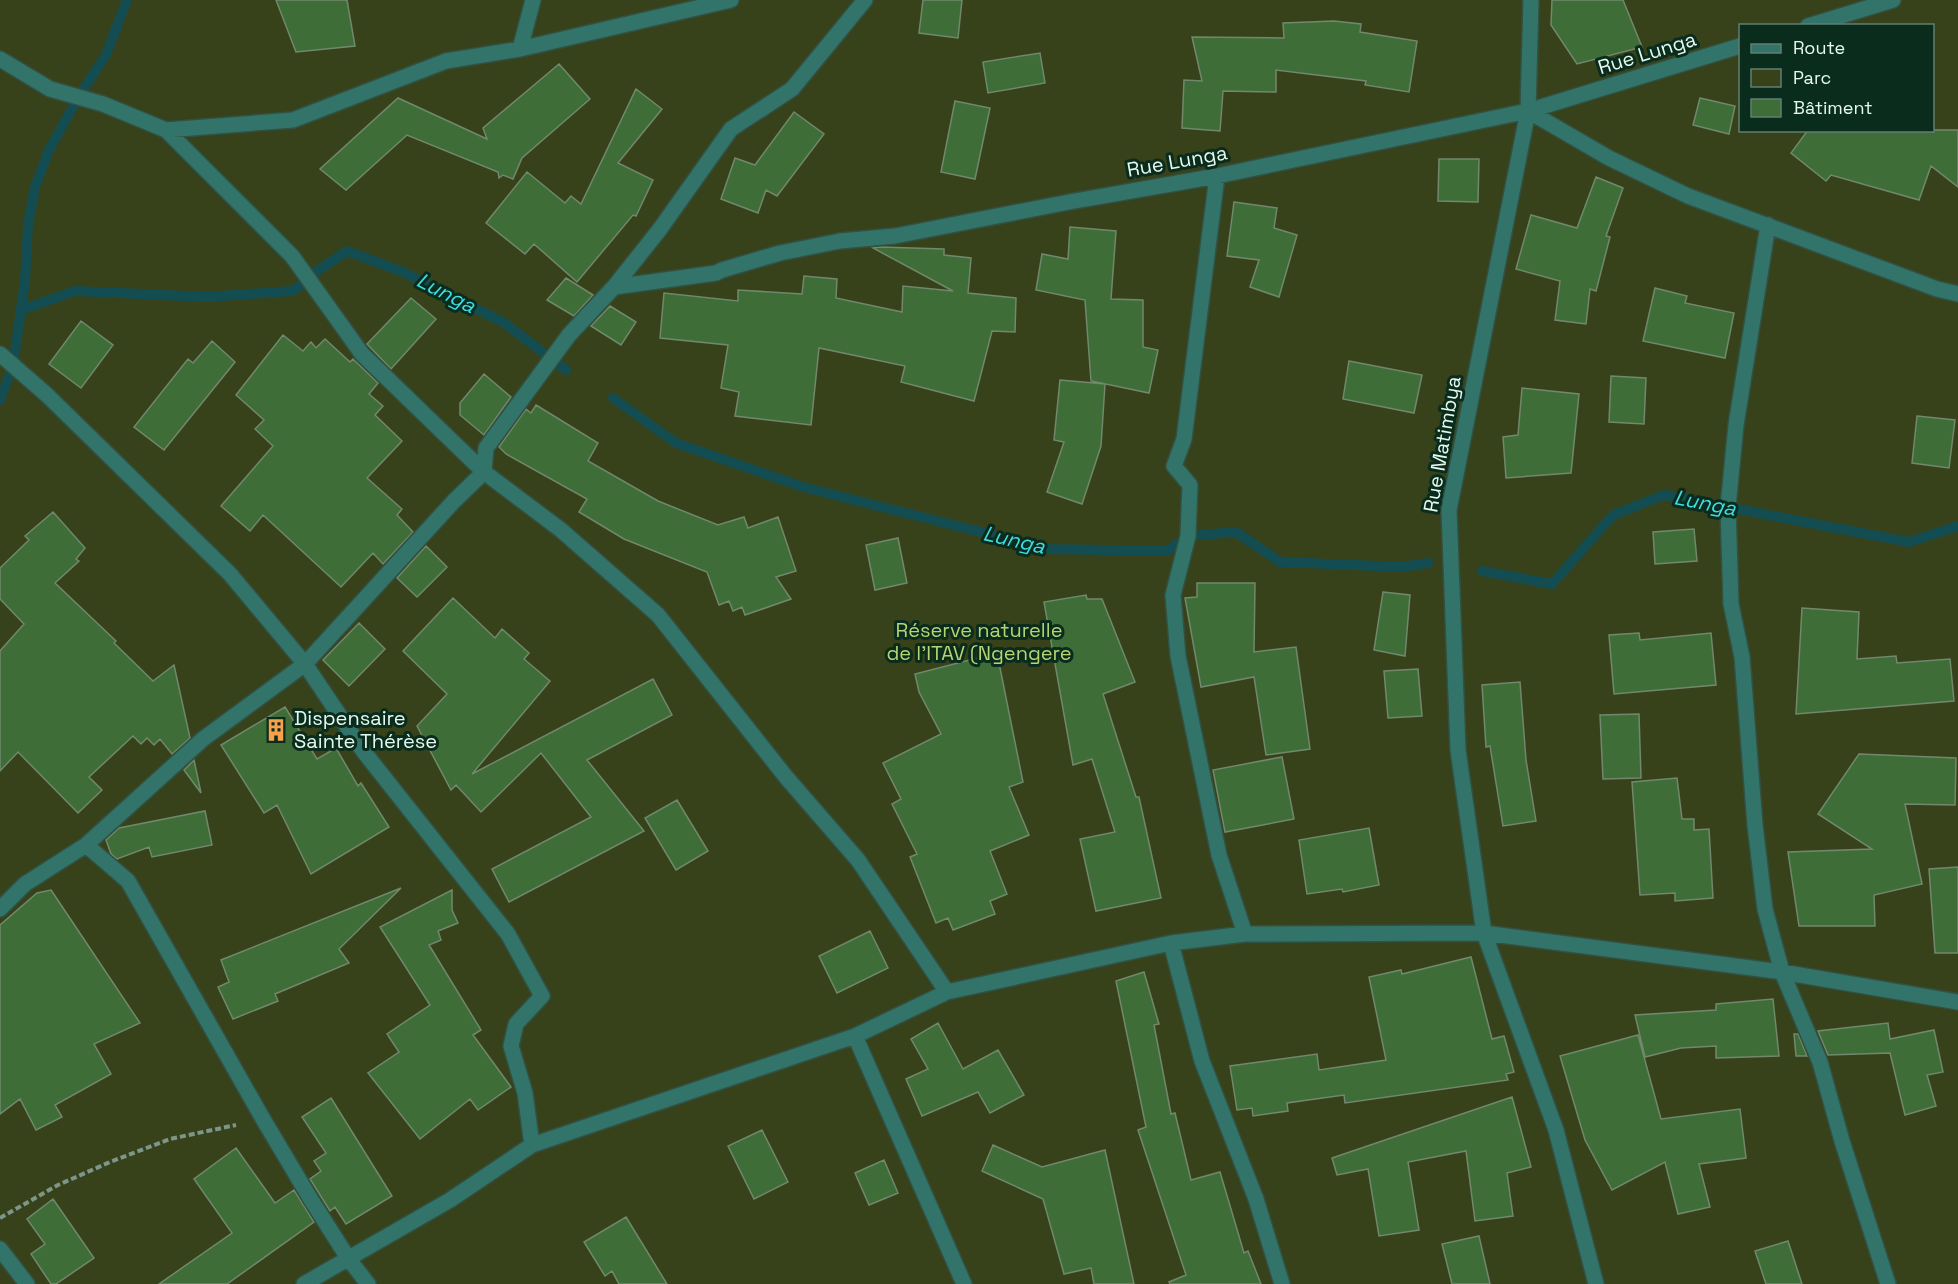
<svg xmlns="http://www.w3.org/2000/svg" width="1958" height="1284" font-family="'Space Grotesk',sans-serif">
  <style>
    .green { fill: #38421a; fill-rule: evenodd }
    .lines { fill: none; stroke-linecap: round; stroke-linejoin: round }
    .stream { stroke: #144d51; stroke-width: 10 }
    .building { fill: #3e6d38; stroke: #71886d; stroke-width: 1.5 }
    .minor-casing { stroke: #325142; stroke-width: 18 }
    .path { stroke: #7c9689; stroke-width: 4; stroke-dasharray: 6 3; stroke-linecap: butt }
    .minor { stroke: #327469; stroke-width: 15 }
    .labels { text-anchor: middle; stroke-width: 6; stroke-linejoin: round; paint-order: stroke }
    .street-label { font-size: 20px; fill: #e7f9ef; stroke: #092c1d }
    .park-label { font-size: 20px; fill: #b8d373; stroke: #092c1d }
    .poi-label { font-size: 20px; fill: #e7f9ef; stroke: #092c1d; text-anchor: start }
    .water-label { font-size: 21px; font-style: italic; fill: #41dce5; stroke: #092c1d }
  </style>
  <rect width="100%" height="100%" fill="#143626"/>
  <!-- green -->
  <path class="green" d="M0 0H1958V1284H0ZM1740 26H1932V130H1740Z"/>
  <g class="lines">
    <!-- stream -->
    <path class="stream" d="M21 310 75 291 207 297 293 291 317 271 347 251 403 272 503 322 566 370
      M613 398 676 443 803 487 1048 549 1167 551 1188 536 1236 532 1280 562 1402 567 1428 563
      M0 400 13 365 25 281 28 225 35 187 49 150 79 96 106 55 127 0
      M1482 571 1552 584 1613 515 1664 495 1909 542 1958 526"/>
  </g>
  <!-- building -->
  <path class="building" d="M276 0H347L355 46 296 52Z
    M923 0H962L958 38 919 33Z
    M1552 0H1623L1642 47 1577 64 1551 25Z
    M1334 21 1361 24 1360 32 1417 41 1409 92 1365 85 1366 81 1276 70V92L1223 91 1220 131 1182 128 1184 80 1202 81 1192 37 1284 38 1283 23Z
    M1040 53 1045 83 988 93 983 62Z
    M559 64 590 99 522 158 513 179 503 175 499 178 498 172 407 135 346 190 320 169 398 98 487 139 483 128Z
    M636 89 662 109 618 163 653 180 636 216 633 215 577 282 534 244 525 254 486 223 527 172 565 203 571 196 581 204Z
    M1700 98 1735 106 1729 134 1693 125Z
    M955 101 990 108 975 179 941 172Z
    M794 112 824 134 777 196 766 190 758 213 721 199 735 158 755 165Z
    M1808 130H1958V187L1931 166 1919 200 1831 175 1826 181 1791 153Z
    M1439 159H1479L1478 202 1438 201Z
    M1596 177 1623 188 1606 236 1610 237 1596 291 1590 289 1586 324 1555 320 1560 281 1516 269 1531 215 1577 228Z
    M1234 202 1277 208 1274 228 1297 235 1279 297 1250 287 1259 260 1227 256Z
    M1070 227 1116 231 1111 299 1143 300V347L1158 350 1149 393 1091 381 1085 300 1036 290 1042 254 1068 259Z
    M880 247 944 249V255L971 258 968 293 1016 298 1015 332 992 331 974 401 901 382 905 366 819 348 811 425 735 416 739 392 721 388 728 345 660 338 664 293 738 301V290L802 294 804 276 837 279 836 298 902 312 903 286 953 291 873 248Z
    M566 278 593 295 574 316 547 300Z
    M1655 288 1687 296 1685 303 1734 313 1725 358 1643 341Z
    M411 298 436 319 391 369 367 344Z
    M610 306 636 322 621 345 591 326Z
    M81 321 113 345 81 388 49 364Z
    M283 335 303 351 311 342 316 348 325 339 350 362 353 359 378 383 369 394 383 406 375 415 402 441 367 478 402 509 397 515 413 532 383 564 373 553 341 587 263 515 250 531 221 506 273 446 255 429 264 420 236 395Z
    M212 341 235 362 164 450 134 427 188 359 193 363Z
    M1349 361 1422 375 1414 413 1343 399Z
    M484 374 511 397 484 435 460 415V403Z
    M1611 376 1646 378 1644 424 1609 422Z
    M1060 380 1105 384 1101 446 1082 504 1047 492 1064 442 1054 440Z
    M1522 388 1579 394 1571 473 1506 478 1503 437 1518 435Z
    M536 405 598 443 588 461 658 501 718 525 744 517 748 528 778 517 796 571 776 577 791 599 745 615 742 607 733 611 729 601 719 605 707 572 624 539 579 512 587 499 506 454 499 447 526 409 531 413Z
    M1917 416 1955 420 1949 468 1912 463Z
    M53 512 85 548 76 559 79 561 55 583 116 641 114 643 153 681 174 665 190 738 172 754 160 739 154 745 147 738 141 744 133 736 89 777 102 790 78 813 18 752 0 771V651L24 624 0 599V568L29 540 25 536Z
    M1694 529 1697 561 1655 564 1653 532Z
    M898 538 907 583 875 590 866 545Z
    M426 546 447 567 417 597 397 578Z
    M1197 583H1255L1254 652 1296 647 1310 749 1266 755 1254 677 1201 687 1185 598 1197 597Z
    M1383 592 1410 595 1405 656 1374 650Z
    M1086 595 1087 599H1102L1135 682 1103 694 1136 797H1139L1161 898 1096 911 1080 839 1115 832 1092 759 1073 765 1044 602Z
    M453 598 495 638 502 629 529 653 524 659 550 681 472 774 653 679 672 715 587 760 644 831 509 902 492 869 591 817 541 753 481 812 456 785 451 790 417 726 447 694 403 651Z
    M1802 608 1859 612 1857 659 1896 656 1897 663 1950 659 1954 701 1796 714Z
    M359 623 385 649 349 686 323 660Z
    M1639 633 1640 640 1711 633 1716 685 1614 694 1609 635Z
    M997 653 1023 782 1009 787 1029 835 990 851 1007 894 990 901 995 914 953 930 948 918 936 923 910 857 917 854 892 804 901 799 883 763 941 734 919 692 915 674Z
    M1418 669 1422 716 1388 718 1384 671Z
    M1520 682 1526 760 1536 821 1503 826 1490 746 1486 747 1482 685Z
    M285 707 317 759 336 748 358 786 361 783 389 827 311 874 277 805 264 813 221 745Z
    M1639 714 1641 778 1603 779 1600 715Z
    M1859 754 1956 758 1955 805 1905 804 1922 884 1874 895 1875 926H1799L1788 852 1872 849 1818 814Z
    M1282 757 1294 819 1225 832 1213 770Z
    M194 760 201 793 184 770Z
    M1677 778 1682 819H1694V830L1709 829 1713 898 1675 901V893L1640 895 1632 782Z
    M677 800 708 851 676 870 645 818Z
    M205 811 212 845 152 857 149 847 117 859 111 854 106 840 119 828Z
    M1369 828 1379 885 1343 892 1342 889 1307 894 1299 840Z
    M1958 867V953H1935L1929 869Z
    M401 888 339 949 349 963 275 994 278 1001 233 1019 218 987 229 982 221 960Z
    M51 890 140 1023 94 1044 111 1074 55 1105 62 1117 36 1130 20 1099 0 1114V925L37 893Z
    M452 890V910L458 923 438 931 441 940 429 945 481 1030 473 1035 511 1087 478 1110 470 1099 420 1139 368 1073 399 1052 387 1034 430 1005 380 927Z
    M870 931 888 968 837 993 819 956Z
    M1471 957 1492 1039 1504 1036 1514 1072 1506 1074 1508 1080 1345 1103 1344 1095 1287 1103 1288 1111 1253 1116 1252 1108 1237 1110 1230 1066 1317 1054 1319 1070 1386 1060 1369 977 1401 970 1402 974Z
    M1144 972 1159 1024 1154 1025 1171 1114 1175 1113 1191 1180 1220 1172 1244 1253 1248 1251 1261 1284H1170L1169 1282 1186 1275 1138 1130 1146 1127 1116 981Z
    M1773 999 1779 1056 1716 1058V1046L1681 1048 1645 1057 1635 1015 1716 1010V1004Z
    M938 1023 963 1069 998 1050 1024 1095 990 1113 978 1092 922 1116 906 1079 928 1069 911 1039Z
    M1888 1023 1890 1039 1934 1030 1943 1072 1927 1075 1936 1106 1905 1115 1890 1053 1828 1055 1818 1031Z
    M1794 1034H1798L1807 1056H1796Z
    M1638 1035 1661 1119 1740 1109 1746 1158 1699 1164 1710 1207 1678 1214 1665 1162 1612 1190 1585 1140 1560 1056Z
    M1512 1097 1531 1167 1507 1173 1513 1216 1475 1221 1466 1151 1408 1162 1419 1230 1379 1236 1368 1169 1337 1175 1332 1158Z
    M331 1098 392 1196 346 1224 335 1207 330 1211 310 1179 321 1171 314 1161 326 1153 302 1117Z
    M762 1130 788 1182 754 1199 728 1146Z
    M993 1145 1042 1167 1105 1150 1134 1284H1094L1091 1268 1064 1274 1043 1199 982 1171Z
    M236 1148 275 1203 294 1190 314 1222 227 1284H159L232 1233 194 1179Z
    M884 1160 898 1193 869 1205 855 1173Z
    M53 1199 94 1258 56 1284H51L31 1254 45 1244 27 1219Z
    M626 1217 667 1284H619L612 1271 605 1276 584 1242Z
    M1479 1236 1490 1284H1452L1442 1244Z
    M1788 1241 1802 1284H1766L1755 1251Z"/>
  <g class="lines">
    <!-- minor casing -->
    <g class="minor-casing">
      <path id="minor" d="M1531 0 1528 111 1449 510 1458 750 1484 933 1556 1130 1596 1284
        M1808 26 1893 0
        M520 49 533 0
        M0 59 50 89 103 104 166 130 293 120 446 61 520 49 731 0
        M1528 111 1609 158 1688 196 1937 289 1958 294
        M166 130 292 256 362 354 484 472 561 530 658 615 786 777 858 860 947 992
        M1217 176 1184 439 1174 466 1190 485 1188 536 1173 595 1178 656 1219 855 1245 934
        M1768 225 1736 425 1728 507 1731 604 1742 657 1755 825 1765 909 1782 972 1820 1062 1842 1141 1888 1284
        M614 287 716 273 722 270 780 253 840 241 895 236 1069 202 1217 176 1528 111 1740 46
        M0 354 47 395 230 574 305 664 364 752 508 934 542 996 516 1024 511 1046 525 1093 532 1145
        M86 845 128 881 263 1119 310 1198 348 1258 368 1284
        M0 909 25 884 86 845 203 739 305 664 454 501 484 472 486 448 569 335 614 287 660 229 731 129 792 89 865 0
        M1171 943 1202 1061 1256 1199 1282 1284
        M855 1036 964 1284
        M0 1249 27 1284
        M304 1284 450 1200 532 1145 855 1036 947 992 1171 943 1245 934 1484 933 1782 972 1958 1002"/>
    </g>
    <!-- path -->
    <path class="path" d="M0 1218 58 1185 110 1162 170 1139 236 1125"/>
    <!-- minor -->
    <use href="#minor" class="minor"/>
  </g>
  <!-- icons -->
  <defs>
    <g id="building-bare" transform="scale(1.8)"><path d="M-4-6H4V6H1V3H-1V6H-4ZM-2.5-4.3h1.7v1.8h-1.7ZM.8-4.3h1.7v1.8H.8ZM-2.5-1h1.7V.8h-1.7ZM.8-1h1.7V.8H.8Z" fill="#f8a14a" stroke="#092c1d" stroke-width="2.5" paint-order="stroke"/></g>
  </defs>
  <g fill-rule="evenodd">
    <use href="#building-bare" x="276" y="730"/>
  </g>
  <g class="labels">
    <!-- street labels -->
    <g class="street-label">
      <text transform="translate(1647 53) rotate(-17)" y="7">Rue Lunga</text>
      <text transform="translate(1177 161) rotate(-10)" y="7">Rue Lunga</text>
      <text transform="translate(1442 444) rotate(-80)" y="7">Rue Matimbya</text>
    </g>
    <!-- park labels -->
    <g class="park-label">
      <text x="979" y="637">Réserve naturelle<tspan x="979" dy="23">de l'ITAV (Ngengere</tspan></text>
    </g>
    <!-- poi labels -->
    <g class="poi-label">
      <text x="294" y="725">Dispensaire<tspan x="294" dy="23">Sainte Thérèse</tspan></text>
    </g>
    <!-- water labels -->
    <g class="water-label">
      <text transform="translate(446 293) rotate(27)" y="7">Lunga</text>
      <text transform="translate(1705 503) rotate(11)" y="7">Lunga</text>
      <text transform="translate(1014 540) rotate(13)" y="7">Lunga</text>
    </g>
  </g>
  <!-- legend -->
  <rect x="1739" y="24" width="195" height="108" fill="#092c1d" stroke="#627e71" stroke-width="1.5"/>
  <rect x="1751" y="44" width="30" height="9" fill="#327469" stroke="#627e71" stroke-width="1.5"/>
  <text x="1793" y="54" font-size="18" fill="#e7f9ef">Route</text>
  <rect x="1751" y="69" width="30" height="18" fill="#38421a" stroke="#627e71" stroke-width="1.5"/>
  <text x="1793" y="84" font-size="18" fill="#e7f9ef">Parc</text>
  <rect x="1751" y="99" width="30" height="18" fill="#3e6d38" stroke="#627e71" stroke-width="1.5"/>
  <text x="1793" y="114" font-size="18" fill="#e7f9ef">Bâtiment</text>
</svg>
